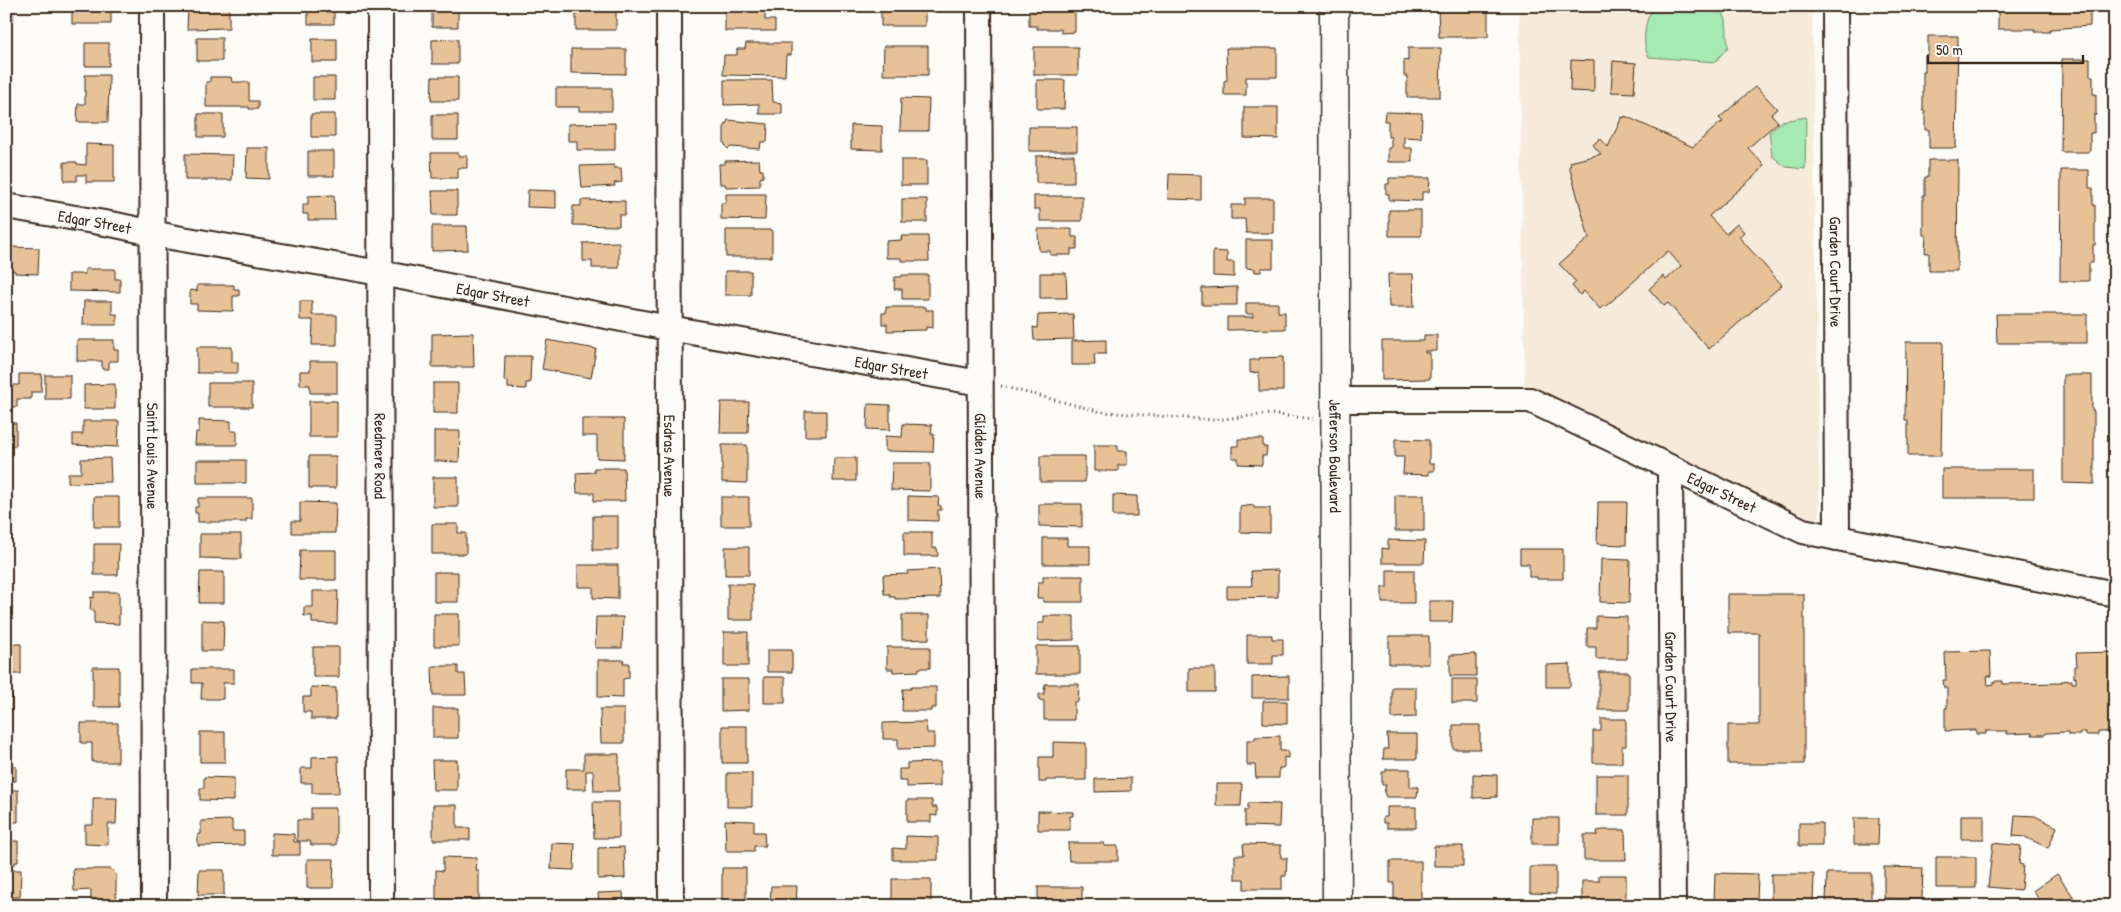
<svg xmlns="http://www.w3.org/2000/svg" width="2121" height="912" font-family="'Patrick Hand',sans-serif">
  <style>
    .built { fill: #f6ebda }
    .green { fill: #a5e9b4; stroke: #708a69 }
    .building { fill: #e7c298; stroke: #3b2a1e }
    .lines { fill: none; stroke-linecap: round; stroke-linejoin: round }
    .minor-casing { stroke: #3b2a1e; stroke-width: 28 }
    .tertiary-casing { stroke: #3b2a1e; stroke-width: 31 }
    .path { stroke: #3b2a1e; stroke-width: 3; stroke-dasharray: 1 4; stroke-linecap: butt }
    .minor { stroke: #fdfcf7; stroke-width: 24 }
    .tertiary { stroke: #fdfcf7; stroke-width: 28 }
    .labels { text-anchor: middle; stroke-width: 5; stroke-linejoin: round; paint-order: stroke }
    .street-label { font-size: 16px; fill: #3b2a1e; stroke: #fdfcf7 }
  </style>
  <rect width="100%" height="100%" fill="#fdfcf7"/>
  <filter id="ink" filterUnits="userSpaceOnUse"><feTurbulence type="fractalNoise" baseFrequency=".02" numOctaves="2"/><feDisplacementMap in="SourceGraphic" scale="10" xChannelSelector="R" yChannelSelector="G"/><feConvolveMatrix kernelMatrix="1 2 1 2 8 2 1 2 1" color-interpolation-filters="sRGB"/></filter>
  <g filter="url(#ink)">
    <!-- built -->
    <path class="built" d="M1519 6H1812L1820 534 1525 404Z"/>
    <!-- green -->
    <path class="green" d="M1654 11 1723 13 1726 20 1728 47 1715 62 1649 57C1642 47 1644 25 1650 13Z
      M1806 117 1805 169 1786 167 1772 156 1769 132 1782 121Z"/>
    <!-- building -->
    <path class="building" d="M6 6H13V20H6Z
      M72 6H111V24H72Z
      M215 6H229V28L187 29 188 7Z
      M308 6H334V24H308Z
      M432 6H458V27H432Z
      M576 6H616V30H576Z
      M725 6H765V20H775V31H725Z
      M881 6H925V26H881Z
      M1029 6H1059V10H1075V32L1061 33V29H1037V26H1029Z
      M1438 6H1488V37H1439Z
      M1998 6H2090V26L2050 29V32H2035V29H1998Z
      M1928 36H1958L1956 148H1929V130H1925V112L1923 111V72H1925V55L1928 54Z
      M197 38H222V61H197Z
      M312 39H337V62H312Z
      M458 39V64H432V40Z
      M85 43H109V66H85Z
      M746 43H791V55H786L785 76 723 75 724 55H737V49H745Z
      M884 46H928V75H883Z
      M1034 47H1078V75H1034Z
      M1226 48H1277V77H1246V95H1224V81L1227 80Z
      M1408 48H1441L1440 97H1407V76H1404V60L1408 61Z
      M571 49H626V74L571 73Z
      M2062 59H2090V76H2093V94H2096V115H2094V133H2090V152H2061Z
      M1571 60 1594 61V92L1570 91Z
      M1613 61 1636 63 1634 93 1611 92Z
      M85 75H109L108 122H77L78 104H85Z
      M210 77H231L232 82H249V101H258V109H249V107H206V82H210Z
      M313 77H335V100H313Z
      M432 77H458V101H431Z
      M724 80H772L773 102 782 103V114H759V104L724 105Z
      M1037 80H1065L1064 109H1037Z
      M1756 86 1777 109 1771 114 1778 122 1748 148 1764 165 1760 171 1709 216 1726 234 1737 224 1744 232 1739 237 1782 285 1709 349 1668 303 1664 306 1649 289 1663 276 1666 280 1681 266 1668 251 1605 307 1604 305 1600 309 1584 291 1580 295 1572 286 1576 282 1559 264 1589 238 1569 166 1571 165 1570 162 1601 154 1593 145 1600 138 1608 147 1622 117 1624 118 1625 116 1693 147 1720 123 1723 122 1719 118Z
      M6 87H11V107H6Z
      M556 88H612V111H579V107H556Z
      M901 98 929 99 928 131H900Z
      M1244 107H1278V139L1244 138Z
      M1385 112 1422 113 1421 138 1404 137V148H1412V162H1388V148H1391V137H1388V121H1384Z
      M198 114H223V137H198Z
      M311 114H335V137H311Z
      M432 115H458V140H432Z
      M728 120 768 124 767 142H761L760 149 731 147 728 149 724 143V128Z
      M615 123V150H577V141H568V124Z
      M851 125 882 126V150L851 149Z
      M1029 127H1077V151H1029Z
      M6 143H10V167H6Z
      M86 144 114 145V182H86V175H77V181H64V162H77V164L86 165Z
      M247 148H269V179L246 178Z
      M308 151H334V176H308Z
      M431 153H458V156H467V168H458V178H432Z
      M185 154 233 155 232 180H185Z
      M1074 155V183H1036V156Z
      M759 160 760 170H763V177L760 178V186L726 187 725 184H720L719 164H725V161Z
      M901 160H927V185H901Z
      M1928 160H1958L1957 271H1929V253H1925L1926 235H1923V195H1925V177H1928Z
      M614 165V168H621L622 182 614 183 615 186 582 188 580 166Z
      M2061 170H2089V188H2093V205H2095V245H2093V263H2089V281H2060Z
      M1169 174 1201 175V200L1168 199Z
      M1389 178H1430L1429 192H1422V201L1389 200V194H1386V184H1389Z
      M528 190 556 191V208L527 207Z
      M432 191H457V215H433Z
      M726 194H766L765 220 721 219V203H726Z
      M334 195 335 220H308V214H303V204H308V196Z
      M1034 196H1082V221H1040V209H1034Z
      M1245 198H1273V233H1246L1245 219H1231V205H1245Z
      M902 199H927V222H902Z
      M581 200 625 201V215H619V226L573 225V206H581Z
      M1389 210H1421V236H1389Z
      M432 226H467L468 250 432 251Z
      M1038 229H1072V237H1077V249H1071V255H1050V251H1039Z
      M726 230H772V257H726Z
      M901 236H928L929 261H901V258H886V241L902 240Z
      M1246 240H1273V268H1261V272H1255V269L1246 268Z
      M619 242V268H592V261H583V243Z
      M12 247 39 248 38 274 15 273V271L6 270V255H12Z
      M1213 251 1227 252V262H1234V277L1213 276Z
      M85 269H115V279H120V292L69 291V274H85Z
      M725 271H751V295H725Z
      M1040 273H1066L1067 298H1040Z
      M1388 274H1413L1414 307H1389Z
      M902 275H928V299H902V289H894L895 277H902Z
      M197 285H234V289H239V296H233V311L197 310V304H190V290L197 291Z
      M1237 287V305H1202V288Z
      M84 301H112V314H117V325H83Z
      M300 301H312V315H337V345H312L313 320H300Z
      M1246 303H1278V312H1285V329L1227 330V317H1253V314H1246Z
      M886 307H926V310H933V328L926 327V330L887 331V324H882V313H886Z
      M1073 314 1074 339 1034 340 1033 327 1037 328 1038 315Z
      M1996 314H2087V343H1997Z
      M473 333 474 367H432V334Z
      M1424 335H1437V351H1425V353H1430V379L1382 380V341H1424Z
      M77 340H114V350H118V361H109V369H102V361H77Z
      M547 340 596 349 591 378 542 369Z
      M1106 340V354H1094L1095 365H1072V341Z
      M1906 342H1943L1941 456H1908V420H1905Z
      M197 347H232V362H238V373H197Z
      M505 356H531L530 383H526V389L508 388V381H504Z
      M1283 357V391H1259V372L1250 373V360H1259V358Z
      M310 361H337V393H310V385H300V371H310Z
      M19 374H42L41 392H31V399H17V407H9L6 409V385H19Z
      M45 375H70V399H45Z
      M2063 375H2092V411H2094V484L2063 483Z
      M208 383H252V407H208Z
      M433 383H458V413H433Z
      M115 384V409H84V385Z
      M309 401H337V437H309Z
      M721 402H749L748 433H720Z
      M868 404 890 405V430L867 429Z
      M805 411H826V436H805Z
      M582 419H624V459L597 458V436H582Z
      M199 420 231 421V431H237V445H195L196 432H199Z
      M83 421H119L118 447 73 445V434H83Z
      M6 423H16V446H6Z
      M903 424 932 425 931 434H934L933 452 885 451V436L902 437Z
      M434 431H460L459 462 434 461Z
      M1238 439H1263V447H1267L1266 456H1262V465L1238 464V458H1232V446H1238Z
      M1395 439 1429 440V464H1434V471H1429V475L1403 474 1404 457H1395Z
      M722 445H747V483L722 482Z
      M1094 445H1118V451H1127V465H1118V471H1094Z
      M309 456H336V488H309Z
      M1040 456H1085V482H1040Z
      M110 458 111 482 68 483V473H81V459Z
      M834 458H856V481H833Z
      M197 460H246V483H197Z
      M892 463H930V491L891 490Z
      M594 468H624L625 501H594V493H577L576 473 594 472Z
      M1942 469H2034V498H1942Z
      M433 477H458V507H433Z
      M1113 495 1137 496V516H1113Z
      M1395 495H1424V531H1395Z
      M908 496 939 497 938 505 941 506V510H938V521L908 520Z
      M94 497H119V527H94Z
      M721 497H749V526H721Z
      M198 498H252V519H246V522H198V513H195V507H198Z
      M300 502 336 503 335 533H292V521H300Z
      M1598 502H1627L1626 545 1597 544Z
      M1039 504H1082V527L1039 526Z
      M1254 505V508H1270V533L1240 532V507Z
      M593 516H618V550H593Z
      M432 524H458V533H466V554H432Z
      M904 532H932V548H937L938 556H904Z
      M200 534H241V559L200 558Z
      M1043 538H1067V546H1090V564H1043Z
      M1388 540 1425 541 1424 563H1382V548L1388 549Z
      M94 544H119L118 575H94Z
      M725 547H749V575H725Z
      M1520 549H1563V579H1537V577H1529V564H1520Z
      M300 550H336V580H299Z
      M1601 559 1630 560 1629 603 1600 602Z
      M578 565H618V599L593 598V587H578Z
      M939 569 940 598 895 599V597H890V594H884L883 575 908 574V571Z
      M1278 570V597L1227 598V586H1252L1251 571Z
      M1387 570H1414V603H1382V587L1387 588Z
      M200 572H224V603H199Z
      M434 572H458V602H434Z
      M1043 576H1083V602H1043V598H1037L1038 582H1043Z
      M728 584H753V620H728Z
      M313 591H338L337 624 312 623V616H304V607H313Z
      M94 592H119V624L94 623V610H90L91 597 94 598Z
      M1728 594H1804V764H1728V725H1759V633H1728Z
      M1429 601H1453L1452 622H1429Z
      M434 614H459V646H434Z
      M902 615H929V639L902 640Z
      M1044 616H1074V640L1038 641V623H1044Z
      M1596 616 1627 617V659H1596V647H1587V628H1596Z
      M596 617H623L622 648H595Z
      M202 620 224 621 223 651H202Z
      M724 632H748V666H724Z
      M1247 635H1272V639H1283V655H1273V664H1247Z
      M1389 636H1429V664H1389Z
      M6 644H21V674H6Z
      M1036 646H1080V674H1036Z
      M313 647H339V677H313Z
      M887 647H930V668H919V671L893 672V669H887Z
      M767 650H792V672H767Z
      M1990 651 1991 676H1987L1988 685 1994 684V681H2003V684L2061 683V681L2072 680V683H2076V677L2074 678V666H2077L2076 653 2115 652V732H2098V735H2086V732H2080V735H2068V732L2046 733 2045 735H2032V733L2007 734V731H1986V734H1976V730L1945 731V708H1947V688H1944L1943 680H1946L1945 652Z
      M1476 654V676H1450V655Z
      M598 660H624L623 663H629V678L623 679V698L598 697Z
      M1570 664V687H1546V665Z
      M432 666H458V674H465L466 695H433Z
      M93 667H119V707H93Z
      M1189 668H1215V692H1189Z
      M192 669H234V683H223V699H201L202 683H192Z
      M1599 672H1629V710H1599Z
      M1289 676V698H1252V677Z
      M764 677H785V703H764Z
      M721 679H749V710L721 711Z
      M1452 679H1477V703H1452Z
      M1045 684H1079L1078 702H1074V720H1044V701L1039 700V694H1044Z
      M311 687 336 688V719H311V712H303V697H311Z
      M911 687H936V708H931V711H902L903 689H911Z
      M1392 687H1416V717L1392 718Z
      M6 690H12L11 712H6Z
      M1263 701H1287V724L1263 723Z
      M433 708H458V738H433Z
      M600 709H624V743H601Z
      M6 719 9 720V743H6Z
      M1601 719H1626V746H1622V763H1593V731H1601Z
      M926 722 927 733H934V748L898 749V739H883V723Z
      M81 723H118V762H92V743H81Z
      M1453 725H1480V749H1453Z
      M722 726H747V763H722Z
      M200 732H225V762H200Z
      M1387 734H1417V759H1383L1384 749H1388Z
      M1280 736V751H1288V758L1284 757V768H1279V778H1256L1255 765H1247V740H1255V737Z
      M1053 742 1086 743V780H1046V782H1039V757H1053Z
      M584 754H619V791H594L593 771H586V789H566V769H584Z
      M338 756 339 793H312V783H301V768H312V757Z
      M6 760H9V766H16V781H9V786H6Z
      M432 760H457V790H433Z
      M940 762V786L907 787V781H899V769H907V763Z
      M1386 769H1410V787H1418L1417 797H1386L1384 792 1386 785H1382V772H1386Z
      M727 773H752V807H727Z
      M1473 774 1497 775V797L1473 798Z
      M1596 775H1628V815H1596Z
      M204 777 234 778V801L200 800V788H204Z
      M1131 778V791L1095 792V779Z
      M1216 784H1242L1241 806H1216Z
      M6 790H18V822H6Z
      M93 798H117L116 824H108V845L85 844V825H93Z
      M907 800H932V807H937V816L931 815V822H907Z
      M593 802H619V838H594Z
      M1248 803 1280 804 1279 827 1245 826V810H1248Z
      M433 805H457V828H470V840H433Z
      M1387 807H1416V828H1387V823H1383V817H1387Z
      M311 808H336V845H311L310 841H297V820H311Z
      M1038 811 1073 812V816H1070V830H1038Z
      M1961 815H1984V839H1961Z
      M2015 815 2035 816 2057 827 2048 848 2025 837 2013 836Z
      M1532 818H1559V844H1532Z
      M1854 818H1879L1878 844H1854Z
      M232 820V831H244V845L198 846V834H201V821Z
      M725 820 754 821V832H764L765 846H754V851H726Z
      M1799 823H1822V846H1799Z
      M1603 830H1625L1626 860H1584V835H1598L1597 831Z
      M272 833 294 834V842H300V855H272Z
      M906 836 938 837V860H893V848L906 849Z
      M6 841H18V862H15V864H6Z
      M552 843 575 844 574 870 551 869Z
      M1068 843H1104V846H1118V861H1069Z
      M1993 843 2021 846 2019 864 2023 865 2021 890 1988 887Z
      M1243 844 1281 845V858H1287L1286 876H1282V889H1244V879H1235V855H1244Z
      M1434 846H1463V866H1434Z
      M624 847 625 878 598 879V848Z
      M443 857 477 858 476 871H479V900H436V870L443 871Z
      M1936 857H1976V888H1936Z
      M307 859H334L333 888H307Z
      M1390 861H1421V901H1394V883H1390Z
      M1530 867H1556V894L1530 893Z
      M1884 867 1923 868 1922 899 1884 898Z
      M722 868H746V901H722Z
      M73 869H111L116 874V899L91 900V890L74 891Z
      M6 870H21L20 897H6Z
      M199 870H224V895H198Z
      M1715 873 1758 874 1757 904 1714 903Z
      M1827 873H1871V904L1826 903Z
      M1771 874H1814L1813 903 1771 902Z
      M2057 874 2080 906H2044L2033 891Z
      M1599 875H1626V906H1582V881H1599Z
      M892 879H931V906H892Z
      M771 886H797L796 906H770Z
      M1038 887H1082V906H1038Z
      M623 892 624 906H599L598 893Z
      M1234 900H1284V906H1234Z"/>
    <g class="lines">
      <!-- minor casing -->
      <g class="minor-casing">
        <g id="minor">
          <path id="s1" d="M152 6 154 906"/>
          <path id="s2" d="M380 6 381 906"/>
          <path id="s3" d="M669 6 671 906"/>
          <path id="s4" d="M979 6 983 906"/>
          <path id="s5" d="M1835 6 1837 538"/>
          <path id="s6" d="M6 206 116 225 171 237 380 273 669 328 980 383"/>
          <path id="s7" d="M1335 400H1530L1803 531 2115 594"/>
          <path id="s8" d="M1670 468 1673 906"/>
        </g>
      </g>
      <!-- tertiary casing -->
      <g class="tertiary-casing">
        <g id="tertiary">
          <path id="s9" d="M1334 6 1337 906"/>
        </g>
      </g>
      <!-- path -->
      <path class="path" d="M1001 386 1102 412 1213 420 1270 414 1313 419"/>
      <!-- minor -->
      <use href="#minor" class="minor"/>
      <!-- tertiary -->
      <use href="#tertiary" class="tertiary"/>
    </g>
  </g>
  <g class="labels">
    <!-- street labels -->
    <g class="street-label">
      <text dy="6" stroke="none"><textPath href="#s6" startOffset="90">Edgar Street</textPath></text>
      <text dy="6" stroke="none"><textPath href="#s5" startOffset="266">Garden Court Drive</textPath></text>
      <text dy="6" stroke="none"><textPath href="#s6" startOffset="495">Edgar Street</textPath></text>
      <text dy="6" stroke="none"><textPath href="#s6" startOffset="900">Edgar Street</textPath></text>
      <text dy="6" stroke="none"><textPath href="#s1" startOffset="450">Saint Louis Avenue</textPath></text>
      <text dy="6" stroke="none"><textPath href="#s2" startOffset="450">Reedmere Road</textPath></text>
      <text dy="6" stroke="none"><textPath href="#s3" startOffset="450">Esdras Avenue</textPath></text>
      <text dy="6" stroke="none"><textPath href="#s4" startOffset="450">Glidden Avenue</textPath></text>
      <text dy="6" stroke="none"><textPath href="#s9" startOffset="450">Jefferson Boulevard</textPath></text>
      <text dy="6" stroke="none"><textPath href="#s7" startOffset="408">Edgar Street</textPath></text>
      <text dy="6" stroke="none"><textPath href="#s8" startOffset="219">Garden Court Drive</textPath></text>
    </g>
  </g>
  <!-- margin -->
  <rect width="2121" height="912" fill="none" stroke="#fdfcf7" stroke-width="25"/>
  <rect x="12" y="12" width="2096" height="887" fill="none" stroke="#3b2a1e" stroke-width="2" filter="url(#ink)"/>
  <!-- scale -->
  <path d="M1928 55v8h155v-8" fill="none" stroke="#3b2a1e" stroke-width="2.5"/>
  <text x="1936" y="55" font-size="15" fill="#3b2a1e" stroke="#fdfcf7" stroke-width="4" paint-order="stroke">50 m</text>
</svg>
